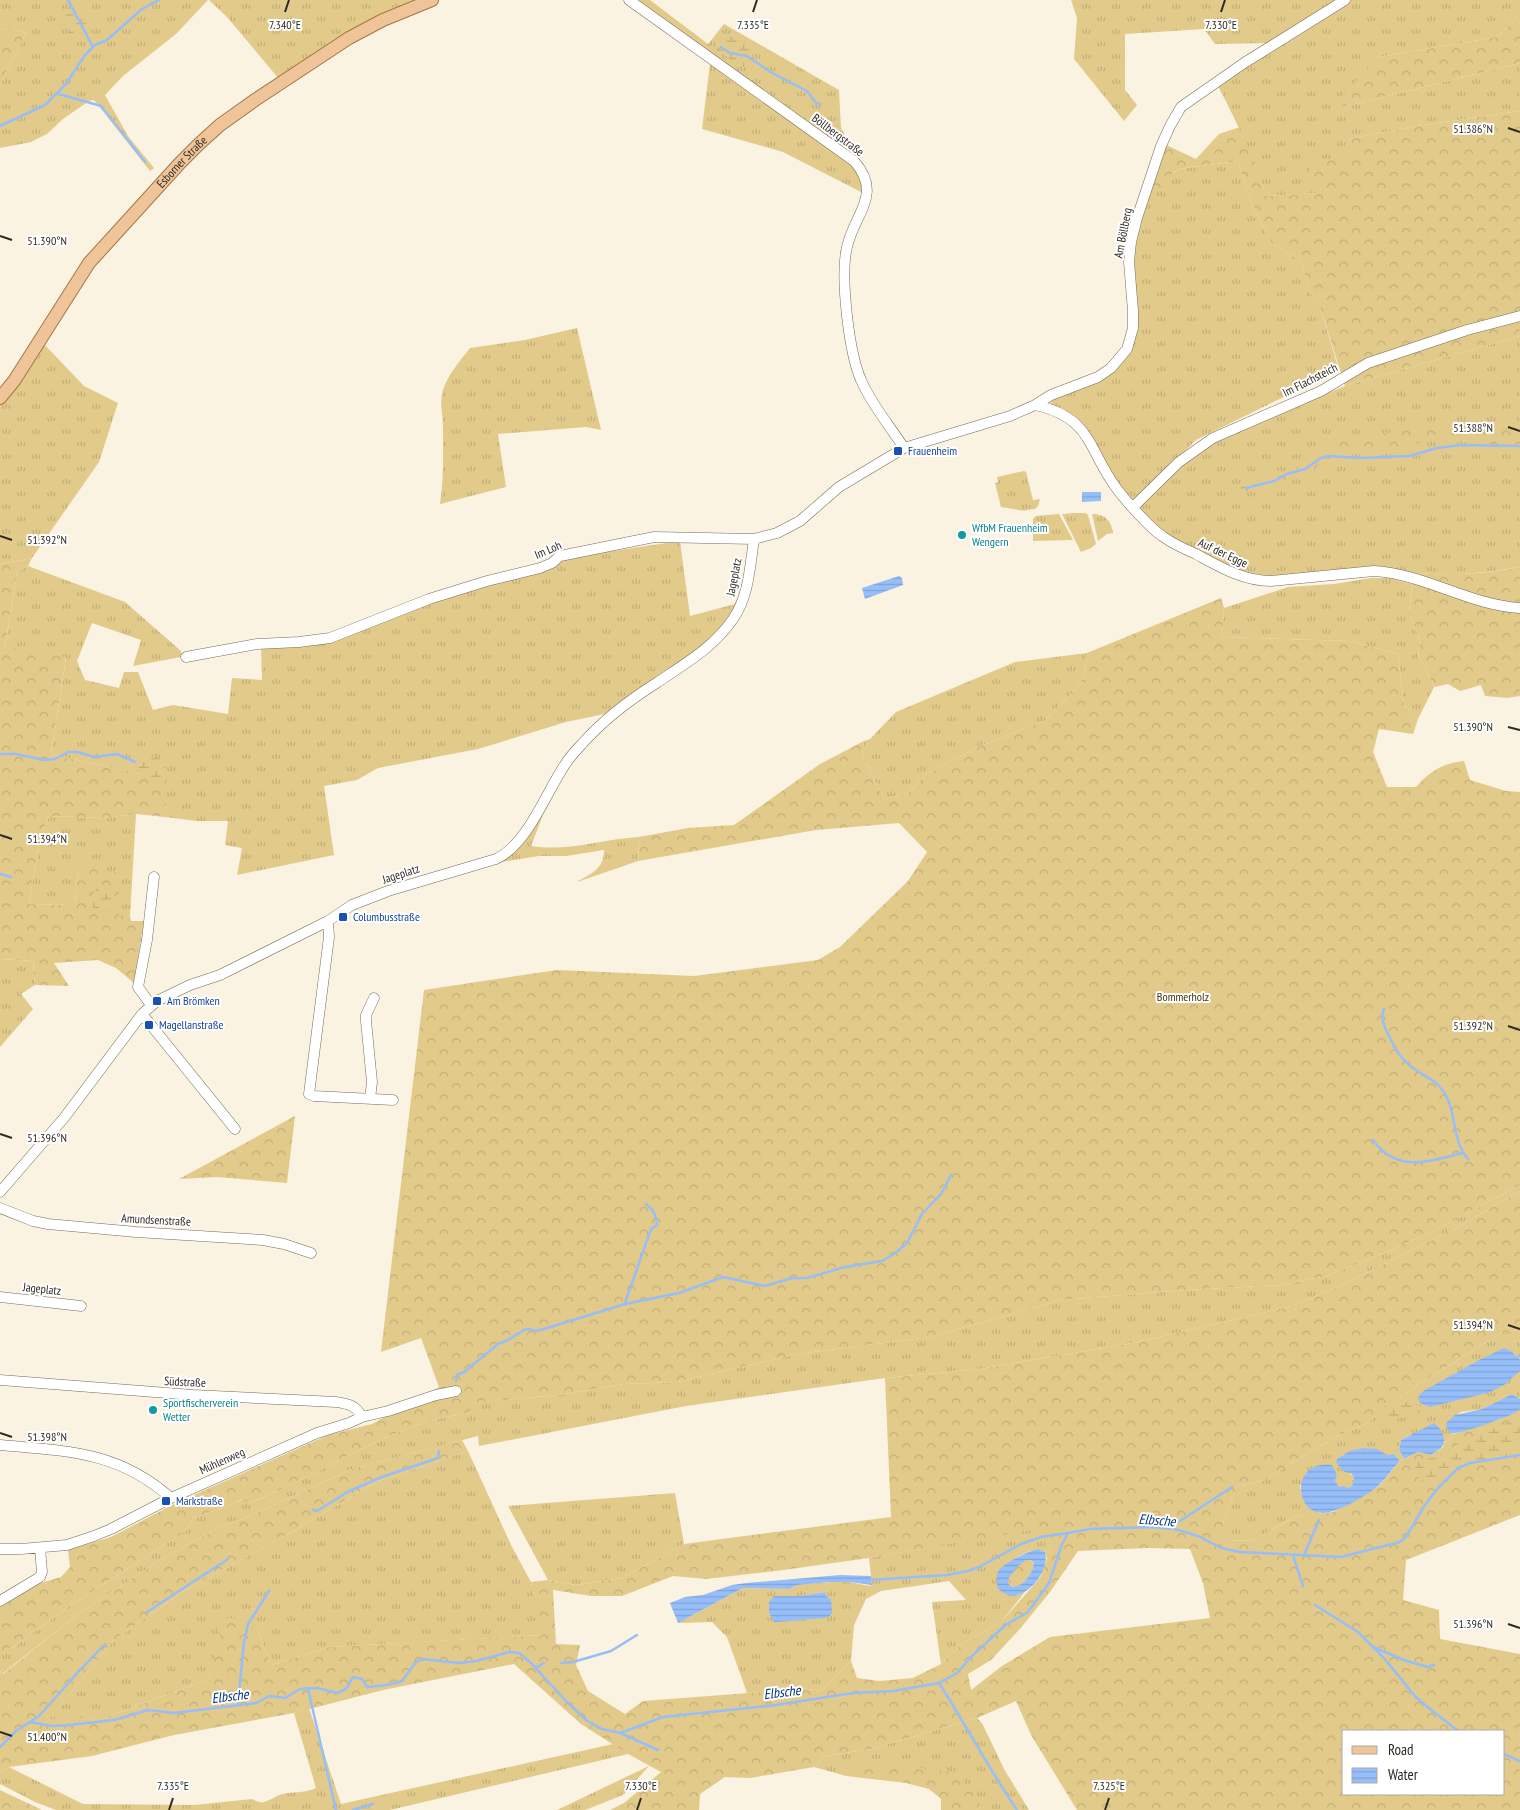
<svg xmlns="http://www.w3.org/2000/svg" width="1520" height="1810" font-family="'PT Sans Narrow',sans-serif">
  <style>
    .grass { fill: url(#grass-tufts); fill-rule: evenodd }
    .forest { fill: url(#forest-crowns); fill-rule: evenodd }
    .wetland { fill: url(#wetland-marsh) }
    .water { fill: url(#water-rules); fill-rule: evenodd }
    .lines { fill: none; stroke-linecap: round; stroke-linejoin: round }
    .stream { stroke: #96bef9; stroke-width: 2.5 }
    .minor-casing { stroke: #726c5c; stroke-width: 11 }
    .major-casing { stroke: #a57544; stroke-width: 14 }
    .minor { stroke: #fff; stroke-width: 10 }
    .major { stroke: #f0c499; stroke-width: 12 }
    .ticks { fill: none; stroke: #2c2a23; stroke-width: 2 }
    .transit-dot { fill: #1a4fb4; stroke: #fff; stroke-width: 2 }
    .culture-dot { fill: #0f9aa8; stroke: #fff; stroke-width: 2 }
    .labels { text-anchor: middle; stroke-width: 4; stroke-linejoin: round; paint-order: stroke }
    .street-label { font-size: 12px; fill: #2c2a23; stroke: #fff }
    .transit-label { font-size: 12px; fill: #164399; stroke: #fff; text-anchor: start }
    .culture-label { font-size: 12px; fill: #0d838f; stroke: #fff; text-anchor: start }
    .park-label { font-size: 12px; fill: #3e3212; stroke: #fff }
    .water-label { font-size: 14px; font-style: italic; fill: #003174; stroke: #fff }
    .ticks-label { font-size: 12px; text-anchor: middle; fill: #2c2a23; stroke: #fff; stroke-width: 4; stroke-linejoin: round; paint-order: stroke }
  </style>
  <defs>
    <pattern id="grass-tufts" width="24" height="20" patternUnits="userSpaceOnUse" patternTransform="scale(1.25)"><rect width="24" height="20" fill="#e2ca8a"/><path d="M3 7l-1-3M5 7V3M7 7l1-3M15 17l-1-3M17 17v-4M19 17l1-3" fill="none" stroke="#c2ae77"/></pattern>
    <pattern id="forest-crowns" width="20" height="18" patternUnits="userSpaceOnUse" patternTransform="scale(1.25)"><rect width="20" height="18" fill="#e2ca8a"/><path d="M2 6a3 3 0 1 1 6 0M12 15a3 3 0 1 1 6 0" fill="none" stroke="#c2ae77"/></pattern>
    <pattern id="wetland-marsh" width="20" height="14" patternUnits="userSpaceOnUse" patternTransform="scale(1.25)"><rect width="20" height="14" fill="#e2ca8a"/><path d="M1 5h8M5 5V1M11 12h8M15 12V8" fill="none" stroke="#c2ae77"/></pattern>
    <pattern id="water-rules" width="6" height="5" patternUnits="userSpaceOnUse" patternTransform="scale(1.25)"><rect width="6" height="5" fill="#96bef9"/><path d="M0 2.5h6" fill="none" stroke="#81a3d5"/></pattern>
  </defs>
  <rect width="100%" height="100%" fill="#faf3e1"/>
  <!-- grass -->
  <path class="grass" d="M0 0H208L176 34 123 76 105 95 128 136 154 168 150 171 94 100 89 101 63 119 47 134 31 142 0 148V85L26 33 12 29 0 30Z
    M209 0H424L279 79 227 17Z
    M637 0H650L708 44 724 24 839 90 841 128 853 150 848 152 841 147Z
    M1071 0H1341L1271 43 1215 44 1204 29 1125 34V90L1137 105 1124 121 1074 59 1077 18Z
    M1351 0H1520V14L1497 37 1379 57 1343 107 1520 63V111L1410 127 1349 139 1353 153 1316 193 1266 196C1253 157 1237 122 1218 86Z
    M710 64 849 164H853L860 175 863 193 783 152 702 129Z
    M1238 161 1248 195 1271 243 1301 261 1311 294 1320 307 1339 370 1196 440 1138 498 1132 499 1126 495 1114 478 1091 435 1082 422 1062 408 1050 404 1054 398 1097 381 1132 341 1131 262 1145 198 1178 169Z
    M577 328 601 430 586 427 498 434 506 487 440 504C444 478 443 453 443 427 443 414 439 403 443 390 448 374 460 361 470 348L525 340Z
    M1520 336V567L1495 571 1453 575 1414 573 1381 568 1268 576 1233 571 1161 533 1136 508 1169 476 1224 435 1345 386Z
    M43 343 84 386 118 403 99 462 32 558 0 564V404Z
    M1024 471 1026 472 1033 500 1040 499 1038 506 1035 509 1026 510 1025 511 1001 507 995 483 998 482 997 477Z
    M1075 513H1086L1088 515 1096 544 1091 548 1081 552 1062 514Z
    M1059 514 1073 540 1033 541V519L1036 516Z
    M1092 514C1105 514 1111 520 1113 533L1107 534 1098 541Z
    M680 541 690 616 739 603 717 635 609 713 566 722 478 749 378 768 357 780 324 786 334 855 237 875 242 848 225 845 228 821H197L165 817 166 780 51 754 66 658 5 647 17 572 28 566 125 602 181 651V657L133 666 141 640 92 623 77 661 85 680 119 688 124 672H138L153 710 173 705 228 714 232 678 262 680 261 646 298 645 431 600 566 558Z
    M1371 578H1390L1412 584 1409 612 1420 641 1418 657 1424 665 1434 687 1418 719 1404 705 1398 654 1350 641 1222 637 1224 608 1288 587 1334 584Z
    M1087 653 1084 681 1044 721 980 746 927 774 908 793 884 799 862 754 864 741 870 739 896 712 1015 662Z
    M562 779 543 815 531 846C567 852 603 839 639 837L638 861 577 882C592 873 604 869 604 850L566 856H539L501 862 517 846Z
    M136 814 130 916H119L78 865 75 905 29 904 39 842 49 816 103 818Z
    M0 959 33 961 35 985 21 994 33 1009 0 1047Z
    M1520 1185V1191L1454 1229 1340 1286 1292 1306 1138 1342 980 1369 885 1378 686 1406 479 1446 478 1436 352 1469 252 1515 214 1530 160 1560 77 1615 2 1674 0 1671V1655L8 1649 14 1647 65 1609 186 1531 193 1518 229 1506 243 1499 250 1503C264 1497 278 1491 292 1484 349 1457 406 1420 470 1413L469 1403 559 1395 624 1384 677 1382 798 1354 930 1337 1061 1300 1185 1290 1282 1285 1326 1276 1392 1250 1449 1223Z
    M1520 1329V1399L1512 1394 1482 1409 1461 1412 1446 1423C1447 1429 1448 1432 1454 1434L1443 1447 1445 1441 1410 1435 1401 1440 1399 1450 1404 1459 1400 1461 1394 1454 1387 1456C1368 1444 1356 1448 1338 1458L1354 1478 1352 1486 1347 1488 1339 1487 1335 1480 1300 1485C1302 1501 1306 1506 1321 1514L1296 1516 1253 1541 1227 1540 1223 1524 1237 1486 1262 1481 1333 1438 1367 1423 1422 1382 1500 1334Z
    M468 1451 512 1547 531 1582 544 1635 329 1647 271 1665 257 1629 216 1619 221 1636 209 1679 104 1718 48 1720 114 1640 184 1591 295 1530 376 1482Z
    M675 1493 684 1544 622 1578 576 1585 548 1580 508 1506Z
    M1038 1528 1050 1546 1045 1552C1029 1545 1013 1561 1000 1569L1018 1595 1025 1592 1001 1622 962 1644 941 1664 932 1602 966 1600 949 1581 881 1591 866 1599 854 1625 851 1661 821 1691 787 1686 762 1692 747 1693 727 1637 712 1622 678 1623 743 1588 790 1589 797 1585 831 1582H849L870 1586 872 1585 869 1558ZM825 1592 827 1597 831 1599V1605L779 1622H775L769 1613 774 1596H800Z
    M309 1708 341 1804 613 1744 628 1754 390 1810H56L35 1802 0 1784V1773L9 1767 83 1804 195 1805 252 1799C256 1801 259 1803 264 1802 269 1801 274 1797 279 1795 292 1791 304 1794 316 1788L294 1713Z
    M977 1718 982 1723 1004 1769 1029 1810H977L980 1801 857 1764 846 1776 814 1767 825 1756 871 1749Z
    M649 1766 623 1795 585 1810H557Z"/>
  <!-- forest -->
  <path class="forest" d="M1520 14V63L1343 107 1342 96 1379 57 1497 37Z
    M12 29 26 33 0 85V30Z
    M1520 111V336L1345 386 1320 307 1311 295 1301 261 1271 243 1248 195 1238 161 1178 169 1172 174 1150 200 1145 198 1164 144 1196 159 1219 134 1240 127 1254 160 1266 196 1316 193 1308 166 1352 153 1349 139 1410 127Z
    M1430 424 1472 432 1510 430 1520 428V446L1478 444 1441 435 1392 452 1347 447 1331 449 1311 474 1242 493 1240 486C1259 479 1308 467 1321 455 1326 451 1325 444 1332 441L1404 431Z
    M32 558 28 566 17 572 5 646 66 657 51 754 167 780 165 817 136 814 103 818 49 816 39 842 29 904 75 905 78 865 119 873V916H130L131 921H144L134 983 116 968 98 960 54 963 69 986 35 985 33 961 0 959V564Z
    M1520 567V696L1507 698 1485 696 1481 685 1460 691 1448 684 1434 687 1424 665 1418 657 1420 641 1409 612 1412 584 1414 573C1451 576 1484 574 1520 567Z
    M1221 598 1224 608 1222 637 1350 641 1398 654 1404 705 1418 719 1413 734 1379 729 1373 752 1387 787H1416C1430 771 1443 763 1464 761L1470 780 1506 791 1520 792V1185L1449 1223 1392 1250 1326 1276 1282 1285 1185 1290 1061 1300 930 1337 798 1354 677 1382 624 1384 559 1395 470 1403V1413C406 1420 349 1457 292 1484 278 1491 264 1497 249 1503L242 1499 229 1506 193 1518 186 1531 65 1609 14 1647 8 1649 0 1655V1604L27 1587 61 1577 70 1567 68 1550 111 1537 176 1503 328 1435 372 1424 439 1387 421 1338 381 1352 424 990 557 970 694 976 818 960 840 947 908 881 927 852 899 823 816 830 638 861 639 837 688 828 734 825 820 764 864 741 862 754 884 799 908 793 927 774 980 746 1044 721 1084 681 1087 653Z
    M295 1116 287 1183 217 1177 179 1179Z
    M1520 1191V1329L1500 1334 1422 1382 1367 1423 1333 1438 1262 1481 1237 1486 1223 1524 1228 1540 1253 1541 1296 1516 1333 1512 1379 1486 1400 1461 1418 1452 1431 1455 1443 1447 1454 1434 1495 1421 1515 1413 1520 1409V1515L1406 1560 1403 1600 1439 1610 1440 1639 1520 1654V1810H1077L1031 1735 1016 1701 977 1718 871 1749 825 1756 814 1767 750 1778 725 1777 700 1794 699 1810H610L624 1803 661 1772 628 1754 581 1724 514 1664 383 1690 294 1713 174 1735 92 1756 9 1767 0 1773V1672L3 1674 77 1615 160 1560 214 1530 252 1515 352 1469 462 1440 468 1451 376 1482 295 1530 184 1591 114 1640 49 1719 104 1718 209 1679 220 1636 216 1619 234 1618 257 1629 271 1665 329 1647 543 1635 531 1582 548 1580 576 1585 622 1578 684 1544 891 1517 885 1378 980 1369 1138 1342 1292 1306 1340 1286 1454 1229ZM1037 1529 1050 1546 1045 1552 1047 1559 1040 1578 1001 1622 962 1644 941 1664 913 1678 879 1681 857 1678 851 1661 821 1691 787 1686 762 1692 643 1701 625 1714 588 1691 576 1665 580 1645 556 1644 553 1590 591 1596H622L673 1576 706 1579 776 1571 869 1558ZM1148 1548 1190 1549 1203 1583 1210 1618 1050 1637 1002 1666 971 1690 968 1674 991 1660 1019 1630 1050 1592 1078 1551ZM1344 1731H1504V1794H1344Z
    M1026 1560H1031L1034 1562C1033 1573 1019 1595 1008 1583L1009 1578 1017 1566Z
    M856 1764 900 1765 956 1773 981 1801 977 1810H941V1799L929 1789 906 1783 846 1776Z
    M0 1790 42 1810H0Z"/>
  <!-- wetland -->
  <path class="wetland" d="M81 11 90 26 77 38 69 37 72 21 65 15Z
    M729 36 753 47 751 59 743 67 715 49 721 47Z
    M145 755 157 757 166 764 165 771 156 782 136 769 135 762Z
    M97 888 113 890C117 900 115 907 106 913L96 910 92 906 93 893Z
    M1409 1402 1429 1410 1393 1420 1375 1413 1390 1403Z
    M1520 1420V1444L1504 1458 1463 1465 1437 1489 1412 1474 1418 1461 1440 1456 1464 1440 1507 1423Z"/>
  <!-- water -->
  <path class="water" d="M1082 492H1101V501L1082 502Z
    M899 576 902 578 903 585 865 599 862 588Z
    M1504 1348 1511 1351 1520 1360V1371L1504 1385 1488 1393 1430 1407 1420 1403 1418 1399 1420 1394 1425 1390 1481 1359Z
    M1512 1394 1520 1399V1409L1515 1413C1507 1417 1457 1436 1451 1433 1447 1431 1446 1427 1446 1423L1455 1415 1482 1409Z
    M1434 1423C1438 1426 1440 1428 1442 1433 1448 1446 1441 1448 1431 1455L1418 1452 1404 1459 1399 1450 1401 1440Z
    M1363 1448 1377 1449 1387 1455 1394 1454 1400 1461C1393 1468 1387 1477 1380 1484 1371 1494 1335 1514 1322 1513 1293 1512 1292 1459 1332 1465L1337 1475 1335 1480 1339 1487 1344 1486 1347 1488 1352 1486 1354 1478 1351 1473C1343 1473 1341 1469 1336 1462L1338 1458 1350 1451Z
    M1038 1549 1045 1552C1050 1569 1031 1595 1012 1596 1007 1596 1003 1592 998 1589 997 1583 995 1575 999 1570 1006 1562 1028 1551 1038 1549ZM1026 1560H1031L1034 1562C1033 1573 1022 1590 1010 1586L1008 1583 1009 1578 1017 1567Z
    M840 1575 871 1576 872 1585 849 1582H831L797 1585 790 1589 743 1588 678 1623 670 1603 685 1597 703 1595 732 1585 746 1583Z
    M825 1592 827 1597 831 1599 832 1613 830 1616 825 1618 779 1622H774L769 1613V1602L774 1596H800Z"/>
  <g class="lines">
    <!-- stream -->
    <path class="stream" d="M68 0 93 47
      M721 47 730 53 747 56 772 73 807 91 816 103 820 104
      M59 91V94L101 106 145 162
      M0 126 45 105 66 84 85 55 95 45 107 40 142 9 159 0
      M1246 488 1274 481 1287 474 1305 469 1321 458 1328 456 1361 458 1409 456 1437 448 1461 445 1520 446
      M0 754H16L44 760 55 759 68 752H78L94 757 117 754 135 762
      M0 874 11 877
      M1384 1009C1380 1018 1384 1026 1388 1034 1395 1049 1402 1061 1416 1070 1424 1076 1435 1080 1441 1088 1458 1108 1450 1139 1468 1159
      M1373 1140C1397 1174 1429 1161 1463 1153
      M625 1303 651 1229 657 1225C656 1215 654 1210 646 1204
      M1518 1357 1520 1355
      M456 1381 457 1375 464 1372 498 1344 508 1340 524 1330 529 1329 536 1331 544 1329 625 1304 679 1293 723 1277 765 1286 792 1278H807L845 1267 882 1261 894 1254 907 1243 922 1214 941 1194 951 1175
      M313 1510 317 1511 349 1491 382 1477 438 1458 439 1451
      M1168 1528 1180 1521 1232 1487
      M1293 1555 1303 1586
      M1304 1555 1319 1520
      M870 1580 947 1575 968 1571 979 1567 1021 1544 1041 1537 1068 1533
      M1315 1605 1358 1632 1373 1647 1404 1660 1428 1667 1434 1665
      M147 1612 228 1559
      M1374 1648C1390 1663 1401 1680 1415 1696 1428 1709 1444 1719 1458 1731
      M561 1663 573 1662 611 1651 637 1635
      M536 1668 544 1663
      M939 1683C966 1725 989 1769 1017 1810
      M308 1689 336 1810
      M238 1704 244 1642 248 1624 269 1591
      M30 1722 39 1716 79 1671 105 1644
      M620 1733 658 1750
      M0 1747 17 1730 30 1722 53 1726 70 1725 114 1720 148 1710 174 1713 256 1703 269 1696 285 1698 300 1689 317 1688 337 1693 346 1689 353 1677 362 1679 367 1687 387 1685 402 1681 416 1662 422 1659 459 1663 476 1661 510 1652 519 1653 531 1663 565 1700 586 1720 602 1729 620 1733 663 1717 776 1705 853 1693 893 1691 939 1683 957 1673 973 1655 998 1632 1007 1624 1028 1612 1049 1583 1062 1544 1068 1533 1090 1529 1152 1527 1175 1529 1198 1536 1221 1548 1240 1552 1341 1557 1400 1542 1406 1537 1423 1508 1437 1489 1458 1468 1470 1463 1520 1455
      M1504 1754 1520 1761
      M353 1810 373 1804"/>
    <!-- minor casing -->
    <g class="minor-casing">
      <path id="minor" d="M629 0 854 161C885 196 851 216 846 252 841 281 849 353 861 380 871 404 890 426 904 448
        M1035 405C1093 418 1087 449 1117 489 1126 501 1150 528 1162 536 1172 543 1184 549 1196 554 1220 567 1243 581 1271 581L1374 571C1425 574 1469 605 1520 608
        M1133 507 1179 462 1213 438 1321 391 1368 363 1467 330 1520 316
        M186 657 257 644 299 642 330 638 429 599 487 581 540 568 552 563 560 556 654 537 754 539 777 533 800 521 839 487 904 448 1010 416 1035 405 1051 395 1098 377 1111 368 1127 349 1133 328V311L1129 262 1131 242 1137 218 1161 146 1170 126 1181 107 1244 63 1345 0
        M328 921 329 937 309 1094 314 1096 393 1100
        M151 1005 138 987 147 940 154 877
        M142 1014 235 1129
        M370 1099 372 1082 366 1021V1015L374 998
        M0 1192 64 1118 142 1014 157 1001 190 985 220 975 328 921 352 905 388 891 496 859C526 845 544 798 561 771 566 762 574 752 582 744 603 720 631 699 658 682 686 663 714 647 733 619 749 596 750 566 754 539
        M0 1208 33 1221 48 1224 136 1232 263 1240 284 1244 311 1253
        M0 1297 81 1306
        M0 1380 193 1395 336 1402C348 1404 356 1405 362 1417
        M0 1445C67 1451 118 1451 171 1498
        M0 1549H21L67 1545 94 1536 111 1529 171 1498 317 1433 349 1423 362 1417 388 1411 436 1395 456 1391
        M0 1601 40 1577 42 1572 40 1548"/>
    </g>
    <!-- major casing -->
    <g class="major-casing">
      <g id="major">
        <path id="s1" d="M0 398 14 381 89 263 180 163 199 144 220 125 255 100 349 38 383 20 432 0"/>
      </g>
    </g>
    <!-- minor -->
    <use href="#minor" class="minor"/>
    <!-- major -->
    <use href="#major" class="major"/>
  </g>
  <!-- ticks -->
  <path class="ticks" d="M285 12 289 0M753 12 757 0M1221 12 1225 0M1508 128 1520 132M0 236 12 240M1508 427 1520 431M0 536 12 540M1508 727 1520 730M0 835 12 839M1508 1026 1520 1030M0 1134 12 1138M1508 1325 1520 1329M0 1433 12 1437M1508 1624 1520 1628M0 1732 12 1736M169 1810 173 1798M637 1810 641 1798M1105 1810 1109 1798"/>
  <!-- markers -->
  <g class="transit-dot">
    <rect x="893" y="446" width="10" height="10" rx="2.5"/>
    <rect x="338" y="912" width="10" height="10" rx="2.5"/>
    <rect x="152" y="996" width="10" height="10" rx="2.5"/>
    <rect x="144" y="1020" width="10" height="10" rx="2.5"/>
    <rect x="161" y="1496" width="10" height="10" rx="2.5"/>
  </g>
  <g class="culture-dot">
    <circle cx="962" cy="535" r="5"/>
    <circle cx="153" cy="1410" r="5"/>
  </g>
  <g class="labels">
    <!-- street labels -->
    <g class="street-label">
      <text transform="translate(838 135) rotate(37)" y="4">Böllbergstraße</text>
      <text dy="4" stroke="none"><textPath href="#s1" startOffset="299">Esborner Straße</textPath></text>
      <text transform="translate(1123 233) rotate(-79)" y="4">Am Böllberg</text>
      <text transform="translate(1310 380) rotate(-27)" y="4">Im Flachsteich</text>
      <text transform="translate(548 550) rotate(-23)" y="4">Im Loh</text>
      <text transform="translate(1223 553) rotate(25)" y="4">Auf der Egge</text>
      <text transform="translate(734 577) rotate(-79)" y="4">Jageplatz</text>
      <text transform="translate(401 874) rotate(-18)" y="4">Jageplatz</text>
      <text transform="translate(156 1220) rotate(3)" y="4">Amundsenstraße</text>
      <text transform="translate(42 1289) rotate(6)" y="4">Jageplatz</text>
      <text transform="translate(185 1382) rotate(3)" y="4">Südstraße</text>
      <text transform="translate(222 1461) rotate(-24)" y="4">Mühlenweg</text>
    </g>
    <!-- transit labels -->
    <g class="transit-label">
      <text x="908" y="455">Frauenheim</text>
      <text x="353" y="921">Columbusstraße</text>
      <text x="167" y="1005">Am Brömken</text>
      <text x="159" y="1029">Magellanstraße</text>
      <text x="176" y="1505">Markstraße</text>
    </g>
    <!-- culture labels -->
    <g class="culture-label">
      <text x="972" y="532">WfbM Frauenheim<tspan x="972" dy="14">Wengern</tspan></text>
      <text x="163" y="1407">Sportfischerverein<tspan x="163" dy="14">Wetter</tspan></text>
    </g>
    <!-- park labels -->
    <g class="park-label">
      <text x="1183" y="1001">Bommerholz</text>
    </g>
    <!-- water labels -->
    <g class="water-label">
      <text transform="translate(1157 1520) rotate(4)" y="5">Elbsche</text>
      <text transform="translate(782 1692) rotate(-7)" y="5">Elbsche</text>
      <text transform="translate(230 1696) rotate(-7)" y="5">Elbsche</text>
    </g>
  </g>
  <g class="ticks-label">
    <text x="285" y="29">7.340°E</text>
    <text x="753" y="29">7.335°E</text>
    <text x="1221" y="29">7.330°E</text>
    <text x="1473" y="133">51.386°N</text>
    <text x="47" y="245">51.390°N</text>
    <text x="1473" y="432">51.388°N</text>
    <text x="47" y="544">51.392°N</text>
    <text x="1473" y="731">51.390°N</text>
    <text x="47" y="843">51.394°N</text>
    <text x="1473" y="1030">51.392°N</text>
    <text x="47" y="1142">51.396°N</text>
    <text x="1473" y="1329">51.394°N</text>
    <text x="47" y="1441">51.398°N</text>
    <text x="1473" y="1628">51.396°N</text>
    <text x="47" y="1741">51.400°N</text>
    <text x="173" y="1790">7.335°E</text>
    <text x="641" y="1790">7.330°E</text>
    <text x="1109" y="1790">7.325°E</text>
  </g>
  <!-- legend -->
  <rect x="1342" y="1730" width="162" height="65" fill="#ffffff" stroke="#abaaa7"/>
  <rect x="1352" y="1746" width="25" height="8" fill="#f0c499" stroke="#abaaa7"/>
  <text x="1388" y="1755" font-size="15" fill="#2c2a23">Road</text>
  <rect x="1352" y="1768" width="25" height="15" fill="url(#water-rules)" stroke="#abaaa7"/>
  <text x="1388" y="1780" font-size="15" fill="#2c2a23">Water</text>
</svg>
